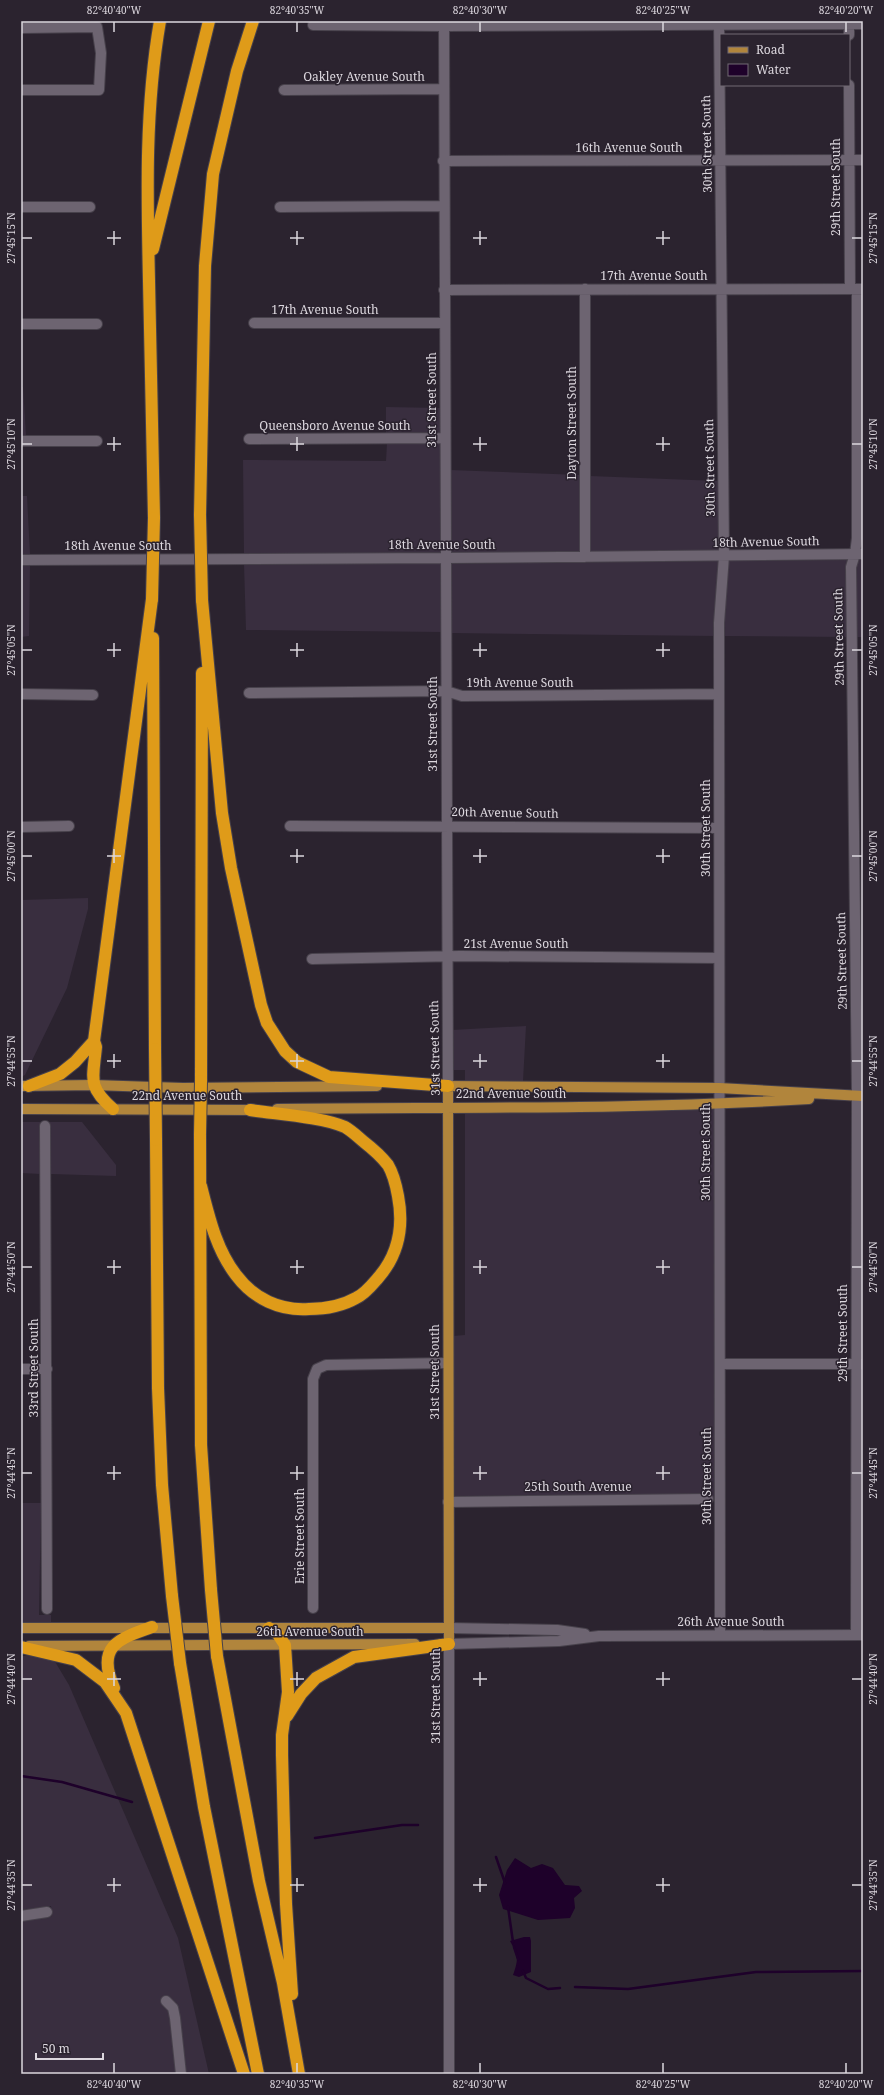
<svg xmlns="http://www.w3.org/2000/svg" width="884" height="2095" font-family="'Noto Serif',serif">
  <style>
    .built { fill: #392e3f }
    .water { fill: #1e012a }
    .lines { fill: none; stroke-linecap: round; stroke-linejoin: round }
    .stream { stroke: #1e012a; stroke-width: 2.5 }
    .minor-casing { stroke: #47414b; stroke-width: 12 }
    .major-casing { stroke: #47414b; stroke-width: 12 }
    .highway-casing { stroke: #47414b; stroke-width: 14 }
    .minor { stroke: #6d6471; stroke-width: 10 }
    .major { stroke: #b1853c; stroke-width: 10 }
    .highway { stroke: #df9b19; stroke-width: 12 }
    .highway-bridge-casing { stroke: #47414b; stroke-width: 14; stroke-linecap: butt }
    .highway-bridge { stroke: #df9b19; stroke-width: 12 }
    .ticks { fill: none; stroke: #dcd7de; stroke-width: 1.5 }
    .labels { text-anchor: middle; stroke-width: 3; stroke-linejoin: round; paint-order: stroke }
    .street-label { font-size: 12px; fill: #dcd7de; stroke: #2b232f }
    .neatline { fill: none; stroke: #dcd7de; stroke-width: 1.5 }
    .ticks-label { font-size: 10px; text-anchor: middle; fill: #dcd7de }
  </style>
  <rect width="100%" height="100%" fill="#2b232f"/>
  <!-- built -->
  <path class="built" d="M21 387H23L26 436H21Z
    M386 407 440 408V433H386Z
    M387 443H440L441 553 244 554 243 460 386 461Z
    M450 470 580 475V552L450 553Z
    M590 476 718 481 719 550 589 552Z
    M21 496H27L30 554 21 555Z
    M848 560 847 637 724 636 728 561Z
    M858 560H863V637H856L855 568Z
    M719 561 715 636 451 633 450 564Z
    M244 564H441V632L246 630Z
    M21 565H30L29 636 21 637Z
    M88 898V909L67 988 25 1075 21 1077V900Z
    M526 1026 523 1081H465V1070H453L452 1030Z
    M715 1109V1501H713L712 1494 455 1496 453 1336 465 1335V1112H572Z
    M21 1122H40L41 1174 21 1173Z
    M49 1122H82L116 1165V1176L51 1174Z
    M21 1503H41L39 1615H51V1623H21Z
    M37 1655 54 1660 69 1685 178 1938 209 2074H185V2062L176 2002 168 2004 176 2074H21V1921L52 1916 51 1906 21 1910V1656Z"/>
  <!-- water -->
  <path class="water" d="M515 1858 531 1868 542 1864 553 1868 565 1885 579 1886 582 1891 574 1898 575 1908 570 1918 538 1920 503 1909 499 1895 507 1870Z
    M524 1937H530L531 1941V1972L519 1977 513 1975C519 1958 518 1956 510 1941Z"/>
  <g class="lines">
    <!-- stream -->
    <path class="stream" d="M21 1776 62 1782 132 1802
      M315 1838 402 1825H418
      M496 1857 505 1883
      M508 1907 513 1942
      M514 1947 518 1959
      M523 1971 526 1978 548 1989 560 1988
      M575 1987 628 1989 756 1972 863 1971"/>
    <!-- minor casing -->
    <g class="minor-casing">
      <path id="minor" d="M444 21 448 1086
        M719 21 724 556 719 623 720 1635
        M849 21V35
        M313 25 444 26 863 24
        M21 28 97 27 101 53 99 90H21
        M849 85 850 289
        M284 90 443 89
        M443 161 863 160
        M21 207H90
        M280 207 443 206
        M444 290 863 289
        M254 323H444
        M21 324H97
        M249 439 445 438
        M21 441H97
        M585 557V289
        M21 560 445 558 863 554
        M249 693 446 691 462 696 719 694
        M21 694 93 695
        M290 826 719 828
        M21 827 69 826
        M312 959 460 956 719 958
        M45 1126 47 1609
        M720 1364H863
        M21 1369H47
        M448 1502 708 1499
        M313 1608V1379L317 1369 326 1365 448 1363
        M449 1628 557 1630 585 1634
        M856 1635 857 1096 851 567 855 554 857 538V289
        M21 1916 47 1912
        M166 2001 173 2008 175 2018 181 2074
        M449 2074V1644L559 1641 599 1636 863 1635"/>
    </g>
    <!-- major casing -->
    <g class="major-casing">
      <path id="major" d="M21 1086 93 1085 183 1088 377 1086
        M443 1086 719 1088 863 1096
        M21 1109 257 1110
        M277 1109C454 1107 632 1110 809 1099
        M21 1628H449
        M441 1644H449L448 1086
        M29 1646 415 1644"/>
    </g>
    <!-- highway casing -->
    <g class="highway-casing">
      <path id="highway" d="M153 249 209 21
        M200 515 205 266 213 174 237 71 253 21
        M154 518C152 439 151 360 149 281 147 194 145 107 160 21
        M202 600 222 813 231 868 261 1005 267 1023 285 1051 297 1062 329 1077 448 1086
        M153 638 155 1049
        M201 1081 202 673
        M29 1086 60 1074 75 1062 94 1041
        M113 1109C87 1086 93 1079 96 1047L94 1041 152 599
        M200 1134 201 1445 211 1590
        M156 1140 158 1388 162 1485 172 1596
        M201 1186C209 1217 216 1249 236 1275 254 1299 280 1311 309 1309 325 1309 342 1306 356 1298 365 1294 372 1285 378 1278 399 1254 404 1227 398 1196 396 1185 394 1175 388 1165 381 1156 373 1149 364 1142 358 1137 352 1131 345 1127 322 1117 276 1114 250 1110
        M269 1628 277 1633 285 1645 288 1692 282 1735V1755L286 1904 292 1994
        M21 1647 76 1660 105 1682 126 1713 244 2074
        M217 1656 259 1881 283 1983 299 2074
        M180 1663 204 1807 258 2074
        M114 1688C96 1647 117 1639 152 1627
        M287 1716 301 1694 316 1678 354 1657 449 1644"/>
    </g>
    <!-- minor -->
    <use href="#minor" class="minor"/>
    <!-- major -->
    <use href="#major" class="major"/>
    <!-- highway -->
    <use href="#highway" class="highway"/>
    <!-- highway-bridge casing -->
    <g class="highway-bridge-casing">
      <path id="highway-bridge" d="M200 515 202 600
        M152 599 154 518
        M155 1049 156 1140
        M200 1134 201 1081
        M211 1590 217 1656
        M172 1596 180 1663"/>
    </g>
    <!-- highway-bridge -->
    <use href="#highway-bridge" class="highway-bridge"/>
  </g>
  <!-- ticks -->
  <path class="ticks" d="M114 22V32M297 22V32M480 22V32M663 22V32M846 22V32M114 231V245M297 231V245M480 231V245M663 231V245M22 238H32M107 238H121M290 238H304M473 238H487M656 238H670M852 238H862M114 437V451M297 437V451M480 437V451M663 437V451M22 444H32M107 444H121M290 444H304M473 444H487M656 444H670M852 444H862M114 643V657M297 643V657M480 643V657M663 643V657M22 650H32M107 650H121M290 650H304M473 650H487M656 650H670M852 650H862M114 849V863M297 849V863M480 849V863M663 849V863M22 856H32M107 856H121M290 856H304M473 856H487M656 856H670M852 856H862M114 1054V1068M297 1054V1068M480 1054V1068M663 1054V1068M22 1061H32M107 1061H121M290 1061H304M473 1061H487M656 1061H670M852 1061H862M114 1260V1274M297 1260V1274M480 1260V1274M663 1260V1274M22 1267H32M107 1267H121M290 1267H304M473 1267H487M656 1267H670M852 1267H862M114 1466V1480M297 1466V1480M480 1466V1480M663 1466V1480M22 1473H32M107 1473H121M290 1473H304M473 1473H487M656 1473H670M852 1473H862M114 1672V1686M297 1672V1686M480 1672V1686M663 1672V1686M22 1679H32M107 1679H121M290 1679H304M473 1679H487M656 1679H670M852 1679H862M114 1878V1892M297 1878V1892M480 1878V1892M663 1878V1892M22 1885H32M107 1885H121M290 1885H304M473 1885H487M656 1885H670M852 1885H862M114 2063V2073M297 2063V2073M480 2063V2073M663 2063V2073M846 2063V2073"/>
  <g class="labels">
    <!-- street labels -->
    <g class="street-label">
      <text x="364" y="81">Oakley Avenue South</text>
      <text transform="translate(707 144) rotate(-91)" y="4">30th Street South</text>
      <text x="629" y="152">16th Avenue South</text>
      <text transform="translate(836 187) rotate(-90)" y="4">29th Street South</text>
      <text x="654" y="280">17th Avenue South</text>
      <text x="325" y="314">17th Avenue South</text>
      <text transform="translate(432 400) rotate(-90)" y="4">31st Street South</text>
      <text transform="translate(572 423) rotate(-90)" y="4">Dayton Street South</text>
      <text x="335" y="430">Queensboro Avenue South</text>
      <text transform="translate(710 468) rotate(-91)" y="4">30th Street South</text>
      <text transform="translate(766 542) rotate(-1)" y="4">18th Avenue South</text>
      <text x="442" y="549">18th Avenue South</text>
      <text x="118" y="550">18th Avenue South</text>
      <text transform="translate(839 637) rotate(-91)" y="4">29th Street South</text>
      <text x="520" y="687">19th Avenue South</text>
      <text transform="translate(433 724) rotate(-90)" y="4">31st Street South</text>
      <text transform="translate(505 813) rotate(1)" y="4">20th Avenue South</text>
      <text transform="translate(706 828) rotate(-90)" y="4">30th Street South</text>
      <text x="516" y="948">21st Avenue South</text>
      <text transform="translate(842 961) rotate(-91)" y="4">29th Street South</text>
      <text transform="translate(435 1048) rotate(-91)" y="4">31st Street South</text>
      <text x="511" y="1098">22nd Avenue South</text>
      <text x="187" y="1100">22nd Avenue South</text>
      <text transform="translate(706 1152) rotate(-90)" y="4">30th Street South</text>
      <text transform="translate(843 1333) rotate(-90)" y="4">29th Street South</text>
      <text transform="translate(34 1368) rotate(-90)" y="4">33rd Street South</text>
      <text transform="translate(435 1372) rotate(-90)" y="4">31st Street South</text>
      <text transform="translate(707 1476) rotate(-90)" y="4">30th Street South</text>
      <text x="578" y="1491">25th South Avenue</text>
      <text transform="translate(300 1536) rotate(-90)" y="4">Erie Street South</text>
      <text x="731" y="1626">26th Avenue South</text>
      <text x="310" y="1636">26th Avenue South</text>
      <text transform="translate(436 1696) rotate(-90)" y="4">31st Street South</text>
    </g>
  </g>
  <!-- border -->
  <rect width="884" height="2095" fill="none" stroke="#2b232f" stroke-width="44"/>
  <!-- legend -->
  <rect x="720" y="34" width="130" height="52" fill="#2b232f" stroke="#726b75"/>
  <rect x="728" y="47" width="20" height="6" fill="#b1853c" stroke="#726b75"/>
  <text x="756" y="54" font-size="12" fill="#dcd7de">Road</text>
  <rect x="728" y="64" width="20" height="12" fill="#1e012a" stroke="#726b75"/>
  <text x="756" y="74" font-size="12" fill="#dcd7de">Water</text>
  <!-- scale -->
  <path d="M36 2053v6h67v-6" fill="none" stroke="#dcd7de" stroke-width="2"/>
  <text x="42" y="2053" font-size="12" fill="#dcd7de" stroke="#2b232f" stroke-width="3" paint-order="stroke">50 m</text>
  <rect x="22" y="22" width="840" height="2051" class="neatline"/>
  <g class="ticks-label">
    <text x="114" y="14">82°40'40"W</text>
    <text x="297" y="14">82°40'35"W</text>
    <text x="480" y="14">82°40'30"W</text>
    <text x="663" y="14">82°40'25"W</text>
    <text x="846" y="14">82°40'20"W</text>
    <text transform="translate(11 238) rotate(-90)" y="4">27°45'15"N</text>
    <text transform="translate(873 238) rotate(-90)" y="4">27°45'15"N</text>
    <text transform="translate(11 444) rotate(-90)" y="4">27°45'10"N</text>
    <text transform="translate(873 444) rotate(-90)" y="4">27°45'10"N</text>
    <text transform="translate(11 650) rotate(-90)" y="4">27°45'05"N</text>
    <text transform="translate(873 650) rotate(-90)" y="4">27°45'05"N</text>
    <text transform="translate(11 856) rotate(-90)" y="4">27°45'00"N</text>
    <text transform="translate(873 856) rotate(-90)" y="4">27°45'00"N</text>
    <text transform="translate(11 1061) rotate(-90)" y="4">27°44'55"N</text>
    <text transform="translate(873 1061) rotate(-90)" y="4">27°44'55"N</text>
    <text transform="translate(11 1267) rotate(-90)" y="4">27°44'50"N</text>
    <text transform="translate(873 1267) rotate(-90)" y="4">27°44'50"N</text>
    <text transform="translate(11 1473) rotate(-90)" y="4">27°44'45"N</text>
    <text transform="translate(873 1473) rotate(-90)" y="4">27°44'45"N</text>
    <text transform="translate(11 1679) rotate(-90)" y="4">27°44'40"N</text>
    <text transform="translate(873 1679) rotate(-90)" y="4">27°44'40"N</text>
    <text transform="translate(11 1885) rotate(-90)" y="4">27°44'35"N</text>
    <text transform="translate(873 1885) rotate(-90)" y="4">27°44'35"N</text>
    <text x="114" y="2088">82°40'40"W</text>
    <text x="297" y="2088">82°40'35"W</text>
    <text x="480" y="2088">82°40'30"W</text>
    <text x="663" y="2088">82°40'25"W</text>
    <text x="846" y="2088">82°40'20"W</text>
  </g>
</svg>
